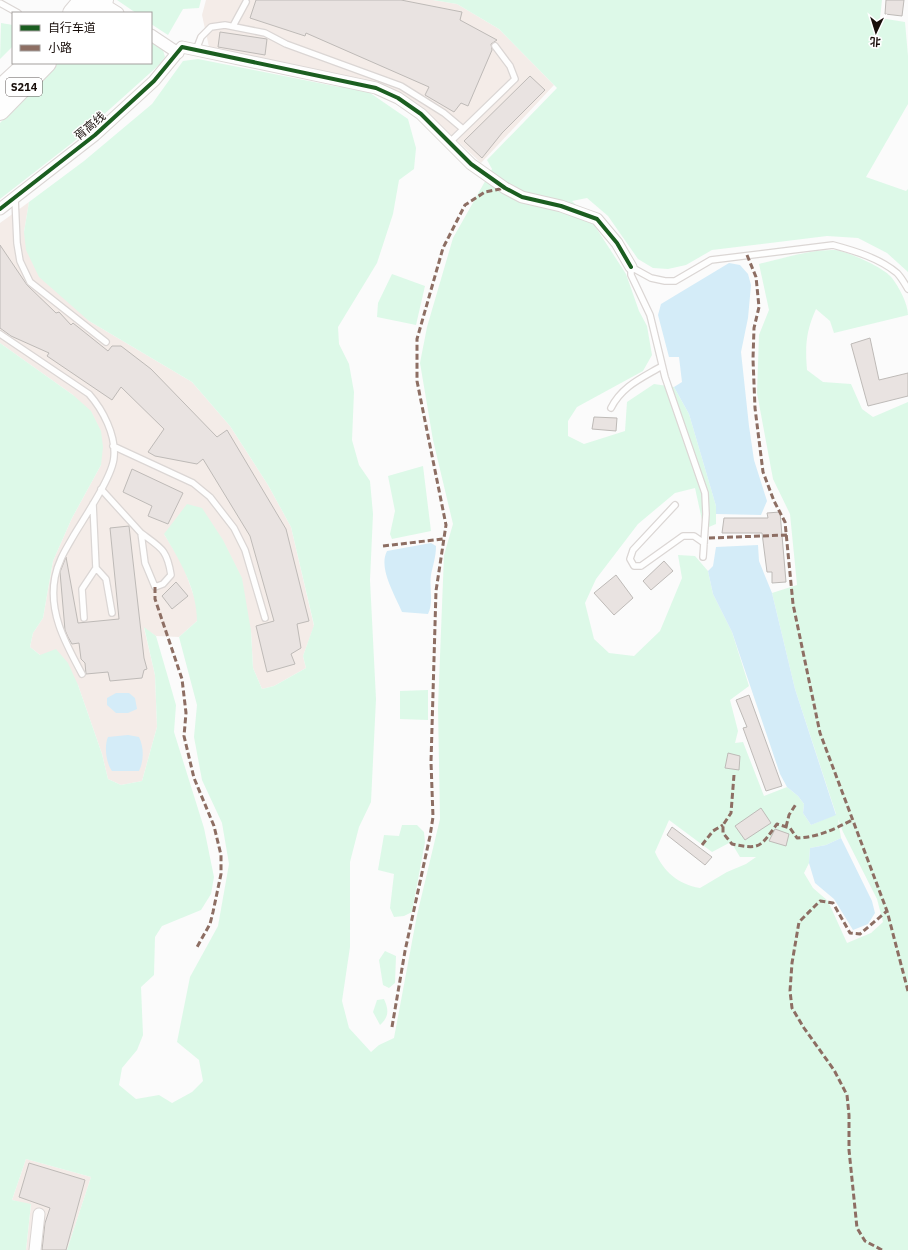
<svg xmlns="http://www.w3.org/2000/svg" width="908" height="1250" font-family="'IBM Plex Sans','Noto Sans SC',sans-serif">
  <style>
    .built { fill: #f4ece8 }
    .green { fill: #ddf9e8; fill-rule: evenodd }
    .water { fill: #d4ecf8 }
    .building { fill: #e9e3e1; stroke: #bebab7 }
    .lines { fill: none; stroke-linecap: round; stroke-linejoin: round }
    .service-casing { stroke: #dbd6d4; stroke-width: 8 }
    .minor-casing { stroke: #dbd6d4; stroke-width: 13 }
    .primary-casing { stroke: #dbd6d4; stroke-width: 20 }
    .service { stroke: #fefefe; stroke-width: 5.5 }
    .minor { stroke: #fefefe; stroke-width: 11 }
    .primary { stroke: #fefefe; stroke-width: 18 }
    .quiet { stroke: #8d6e63; stroke-width: 3; stroke-dasharray: 6 3; stroke-linecap: butt }
    .cycleway-casing { stroke: #fff; stroke-width: 6 }
    .cycleway { stroke: #1b5e20; stroke-width: 4 }
    .labels { text-anchor: middle; stroke-width: 3; stroke-linejoin: round; paint-order: stroke }
    .shield { fill: #fff; stroke: #5d5654; stroke-width: 1 }
    .shield-label { font-size: 11px; font-weight: bold; fill: #180e0a }
    .street-label { font-size: 12px; fill: #180e0a; stroke: #fff }
  </style>
  <rect width="100%" height="100%" fill="#fbfbfb"/>
  <!-- built -->
  <path class="built" d="M206 0H433L457 4 499 29 554 85 481 163 421 107 389 87 339 74 209 47 202 15Z
    M29 202 24 232 89 321 192 382 230 426 268 485 291 527 314 626 303 656 306 668 274 686 262 689 253 668 251 631 164 534 183 565 197 605V621L179 637 156 636 144 628 155 675 157 727 142 781 121 785 108 779 102 754 78 685 30 647 33 633 43 618 53 561 72 518 101 465 73 395 0 343V223Z
    M26 1159 91 1177 67 1250H26L31 1205 12 1200Z"/>
  <!-- green -->
  <path class="green" d="M117 0H201L199 8 183 9 168 35 151 24V13H136Z
    M433 0H882L880 18 905 22 908 56V104L866 177 906 191 908 189V272L887 253 858 238 827 236 712 250 686 265 668 269 653 268 638 259 608 216 587 198 572 201 591 220 626 274 639 311 647 326 652 355 643 371 577 407 568 421V436L584 444 625 431 627 402 654 384 674 387 689 414 716 506V524L704 529 695 488 675 493 638 524 596 579 585 603 594 639 609 653 634 656 660 631 682 578 678 555 695 556 708 571 713 594 732 632 749 686 730 700 738 731 735 743 743 742 764 796 787 787 798 796 804 804 803 813 811 825 836 814 795 689 772 593 797 585 790 514 773 479 757 393 759 335 769 310 759 264C781 259 811 249 835 250 847 251 885 268 892 278 899 287 908 304 908 315L834 333 830 321 816 309C806 331 805 346 807 370L823 382 851 384 862 409 873 417 908 402V1250H67L91 1177 26 1159 12 1200 31 1204 26 1250H0V343L73 395 91 411 101 431 103 447 101 465 72 518 53 561 43 618 33 633 30 647 40 655 56 649 68 663 78 685 102 754 108 779 121 785 142 781 157 727 155 675 144 627 156 636 176 705 174 732 204 828 214 877 211 894 201 910 162 926 155 937 154 975 141 987 143 1035 137 1050 122 1068 119 1085 136 1099 159 1095 172 1103 192 1092 203 1081 199 1060 177 1042 190 977 218 926 229 864 222 823 202 780 194 737 197 705 179 637 197 621C197 589 180 561 164 534L187 504 202 508 223 540 242 578 251 631 253 668 262 689 274 686 306 668 303 656 314 625 291 527 268 485 230 426 192 382 89 321 39 277 26 250 24 232 29 202 84 161 152 104 183 61 198 59 339 87 360 86 408 119 416 148 414 169 399 180 393 214 377 263 338 327 339 344 349 364 354 392 352 440 359 465 370 481 373 514 370 580 376 699 371 802 359 827 350 862V947L342 1001 349 1028 371 1052 379 1045 394 1038 417 915 440 819 438 707 444 555 453 524 433 440 420 363 427 327 453 238 492 169 487 160 557 88 499 29 457 4ZM838 819 843 832 877 899 883 922 871 933 847 943 828 901 813 888 804 873 809 863 810 848 826 845 841 838ZM669 820 712 852 731 842 740 857H756L746 864 727 872 700 888C678 884 664 872 655 852Z
    M1 23 13 25V46L0 59Z
    M151 42 163 50 165 57 159 65 72 143 0 199V123L58 63H151Z
    M392 274 425 286 416 325 377 317 378 303Z
    M423 466 431 531 392 539 390 534 395 511 388 476Z
    M428 690V720L400 719V691Z
    M402 825H417L424 832 425 842 412 912 404 916 394 917 390 908 394 874 378 870 384 835 399 836Z
    M385 951 396 956 395 983 389 988 383 985 379 960Z
    M384 999C389 1010 389 1017 380 1025L373 1012 377 1000Z"/>
  <!-- water -->
  <path class="water" d="M729 263 740 265 748 274 751 285 748 318 741 352 749 426 754 460 767 501 761 515 716 514V506L689 414 674 387 682 382 679 357H669L658 315 661 304Z
    M431 543 436 546C436 557 433 565 431 575 429 588 434 602 428 614L402 612C395 595 378 568 387 551Z
    M758 545 759 561 772 593 795 689 836 815 811 825 803 813 804 804 798 796 787 787 780 774 732 632 713 594 708 571 713 566 716 547Z
    M116 693H129L135 698 137 709 128 713H116L107 705V698Z
    M128 735 139 737C144 747 144 761 139 771H112C106 763 104 746 108 737Z
    M841 838 872 901 875 913 868 924 853 930 834 899 815 883 809 863 810 848 826 845Z"/>
  <!-- building -->
  <path class="building" d="M256 0H401L462 12 460 20 497 40 491 44 492 50 468 106 461 103 454 112 425 95 429 87 306 33 305 36 250 18Z
    M886 0H904L902 16 885 14Z
    M220 32 267 39 265 55 218 47Z
    M530 76 545 90 502 133 482 158 464 141Z
    M0 245 27 285 56 313 59 312 71 325 73 323 108 351 112 346H121L151 369 217 437 227 430 286 529 309 621 297 624 301 648 291 654 295 664 267 672 256 626 274 621 250 536 203 459 197 464 155 456 148 452 164 429 121 387 112 400 47 356 49 353 11 336 0 328Z
    M870 338 879 380 908 373V396L868 406 851 344Z
    M594 417 617 418 616 431 592 429Z
    M132 469 183 493 168 524 148 516 152 506 123 492Z
    M780 512 786 582 772 583V572H767L762 533H722L724 518H768L767 513Z
    M129 526 144 658 147 669 144 670 142 678 110 681 108 672 86 674 85 663 81 659 79 643 72 644 68 637 65 630 60 572 66 557 78 623 119 619 110 528Z
    M664 561 673 571 651 590 643 581Z
    M616 575 633 598 614 615 594 593Z
    M176 582 188 596 172 609 162 596Z
    M749 695 782 786 766 791 743 728 747 727 736 700Z
    M728 753 740 756 739 770 725 768Z
    M761 808 771 823 745 840 735 826Z
    M672 827 712 857 705 865 667 835Z
    M775 829 789 834 786 846 769 841Z
    M29 1163 85 1180 66 1250H42L45 1223 50 1208 19 1197Z"/>
  <g class="lines">
    <!-- service casing -->
    <g class="service-casing">
      <path id="service" d="M0 3 18 13
        M233 26 246 2
        M196 50 201 37 211 27 225 25 265 33 286 44 401 86 444 113 463 129
        M450 142 515 79 510 66 495 46
        M15 198 17 243 20 261 30 282 106 342
        M0 334 89 394C103 410 116 435 114 457 113 476 84 518 74 535 66 549 58 561 55 577 48 613 66 644 82 674
        M611 408C622 386 642 378 662 366
        M113 446 193 483 210 497 234 528 245 550 265 618
        M101 489 141 533 145 563 155 587 163 584 171 575C167 549 161 548 141 533
        M93 504 96 568 106 579 112 613
        M675 505 633 550 630 559 634 566H641L683 536H694L704 543
        M703 557 706 514 705 493 665 377 650 315 631 275V267L651 278 665 281H675L711 260 833 245C855 251 879 258 897 273 901 277 905 284 908 289
        M84 618 82 589 96 568"/>
    </g>
    <!-- minor casing -->
    <g class="minor-casing">
      <path id="minor" d="M102 3 118 13
        M151 35 178 53
        M0 209 95 135 154 81 182 47 376 88 398 98 421 114 471 164 505 188 522 197 561 206 597 219 617 243 631 267
        M35 1250 39 1214"/>
    </g>
    <!-- primary casing -->
    <g class="primary-casing">
      <path id="primary" d="M72 13 83 0
        M93 13 104 0
        M0 89 28 63
        M0 111 47 63"/>
    </g>
    <!-- service -->
    <use href="#service" class="service"/>
    <!-- minor -->
    <use href="#minor" class="minor"/>
    <!-- primary -->
    <use href="#primary" class="primary"/>
    <!-- quiet -->
    <path class="quiet" d="M747 255 756 277 759 307 754 328 753 359 755 408 763 472 774 501 785 522 793 604 820 733 887 911 908 991
      M709 538 787 535
      M383 546 443 539
      M155 587V599L182 679 186 713 184 736 194 778 214 826 221 855V874L213 912 210 924 197 947
      M734 775 731 813 723 825V833L732 844C761 850 760 847 777 824L790 828 797 838C818 837 833 830 852 820
      M786 827 789 815 796 804
      M702 845 713 831 723 825
      M392 1027 405 951 430 836 433 817 431 762 436 591 446 525 417 381V339L443 248 465 205 485 192 505 188
      M882 1250 865 1241 857 1228 849 1150V1115L847 1095 834 1070 804 1028 792 1008 790 991 792 963 799 922 820 901 833 903 850 933 860 934 887 911"/>
    <!-- cycleway casing -->
    <g class="cycleway-casing">
      <path id="cycleway" d="M0 209 95 135 154 81 182 47 376 88 398 98 421 114 471 164 505 188 522 197 561 206 597 219 617 243 631 267"/>
    </g>
    <!-- cycleway -->
    <use href="#cycleway" class="cycleway"/>
  </g>
  <g class="labels">
    <!-- shield labels -->
    <rect class="shield" x="6" y="78" width="36" height="18" rx="3"/>
    <g class="shield-label">
      <text x="24" y="91">S214</text>
    </g>
    <!-- street labels -->
    <g class="street-label">
      <text transform="translate(90 126) rotate(-40)" y="4">胥高线</text>
    </g>
  </g>
  <!-- legend -->
  <rect x="12" y="12" width="140" height="52" fill="#ffffff" stroke="#a39f9d"/>
  <rect x="20" y="25" width="20" height="6" fill="#1b5e20" stroke="#a39f9d"/>
  <text x="48" y="32" font-size="12" fill="#180e0a">自行车道</text>
  <rect x="20" y="45" width="20" height="6" fill="#8d6e63" stroke="#a39f9d"/>
  <text x="48" y="52" font-size="12" fill="#180e0a">小路</text>
  <!-- north arrow -->
  <g transform="translate(876 32) rotate(184)" stroke="#ffffff" stroke-width="3" paint-order="stroke">
  <path d="M0-3L7 15L0 10L-7 15Z" fill="#180e0a"/>
  <text y="-6" font-size="11" font-weight="bold" text-anchor="middle" fill="#180e0a">北</text>
  </g>
</svg>
